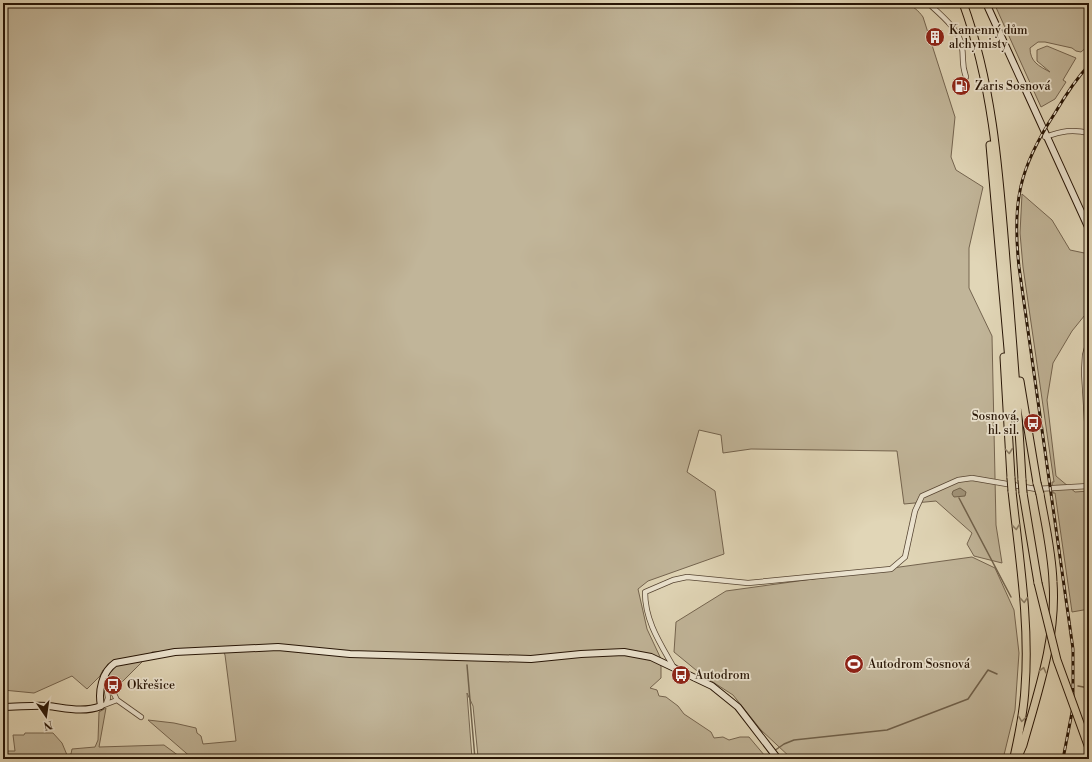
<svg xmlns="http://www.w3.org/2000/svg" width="1092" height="762" font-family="'Libre Bodoni',serif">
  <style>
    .green { fill: #c1b599; stroke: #74644f; fill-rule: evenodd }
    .water { fill: #a1947a; stroke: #70614b }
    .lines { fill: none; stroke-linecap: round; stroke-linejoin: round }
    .stream { stroke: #70614b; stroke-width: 1.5 }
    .street-casing { stroke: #554432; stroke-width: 6 }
    .secondary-casing { stroke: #261405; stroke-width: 8 }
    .primary-casing { stroke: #261405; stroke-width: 9 }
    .street { stroke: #ece4d0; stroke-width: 4.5 }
    .secondary { stroke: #ece4d0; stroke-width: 6 }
    .primary { stroke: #e1d6b7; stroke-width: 7 }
    .rail-casing { stroke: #261405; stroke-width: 3 }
    .rail { stroke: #ece4d0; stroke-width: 1.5; stroke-dasharray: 4.5; stroke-linecap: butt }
    .primary-bridge-casing { stroke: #261405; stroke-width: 9; stroke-linecap: butt }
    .primary-bridge { stroke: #e1d6b7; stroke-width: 7 }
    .oneway { stroke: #8d7f67 }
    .labels { text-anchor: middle; stroke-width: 3.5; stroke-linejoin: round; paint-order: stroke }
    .poi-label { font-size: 12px; fill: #261405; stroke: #ece4d0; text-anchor: start }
  </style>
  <rect width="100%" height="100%" fill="#e1d6b7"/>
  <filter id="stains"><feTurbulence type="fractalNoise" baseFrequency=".005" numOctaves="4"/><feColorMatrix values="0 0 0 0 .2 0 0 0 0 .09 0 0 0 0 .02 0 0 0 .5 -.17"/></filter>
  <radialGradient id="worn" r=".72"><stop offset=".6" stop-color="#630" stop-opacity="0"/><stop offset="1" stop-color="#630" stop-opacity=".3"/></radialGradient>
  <!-- green -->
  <path class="green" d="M3 3H904C913 6 918 10 923 17L955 117 951 157 956 170 983 187 969 248V288L992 336 996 525 1002 563 974 556 967 544 972 533 936 501 904 504 897 451 751 449 723 453 721 435 699 430 687 472 715 491 724 554 648 581 638 589 647 629 661 659V678L650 688 657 690 659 696 666 697 678 706 684 714 711 732 714 738 723 737 729 740 740 737H749L765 756 762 759H193L148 720 174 723 196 728 197 733 201 736 203 744 236 741 225 655 222 648 152 652 117 687 103 670 100 676 87 689 72 676 34 693 3 690ZM467 693 473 706 478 757 472 758Z
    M994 3H1089V45L1081 52 1076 51 1072 48 1045 42H1038L1030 48C1030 62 1039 66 1050 72L1037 61V50L1047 46 1076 58 1063 80 1066 82 1055 99 1041 107Z
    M1022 194 1052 220 1070 250 1089 254V310L1072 331 1053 363 1047 400 1056 476 1075 492 1089 491V609L1072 612 1055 493H1053L1052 482H1054L1023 267 1020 233Z
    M972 557 995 568 1014 610 1019 653 1015 710 1003 759H792L761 730 733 695 702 675 674 652 676 622 726 591Z
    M106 708 99 747 164 745 183 759H3V751H15L13 735H24L25 733H53L62 743 67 755 71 754 72 749 95 747 98 740 99 712Z"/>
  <!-- water -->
  <path class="water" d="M960 488 966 492 965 496 954 497 952 494 953 491Z"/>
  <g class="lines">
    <!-- stream -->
    <path class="stream" d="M959 498 1011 597
      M467 665 475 759
      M1078 686 1089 688
      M774 751 784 744 794 740 887 730 968 699 988 670 997 674
      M763 759 771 753"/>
    <!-- street casing -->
    <g class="street-casing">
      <path id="street" d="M928 3C940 14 960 30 962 47 964 59 961 63 966 77
        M1045 137C1062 131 1072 129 1089 133
        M1089 340 1085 355 1084 372 1089 455
        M674 668C660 643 645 621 645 592L673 580 687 577 748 583 891 569 905 557 915 511 922 496 958 480 972 478 1036 489 1089 486
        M105 676 117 700 141 717
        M106 704 108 698 106 684
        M104 705 117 700"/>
    </g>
    <!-- secondary casing -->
    <g class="secondary-casing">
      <path id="secondary" d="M986 3 1089 229
        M3 707C18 707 33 705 48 706 66 708 83 713 101 706 98 691 102 672 115 663L175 652 278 647 350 654 531 659 581 654 624 652 651 657 712 686 738 707 778 759"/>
    </g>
    <!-- primary casing -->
    <g class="primary-casing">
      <path id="primary" d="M963 3C993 85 999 173 1006 260 1012 333 1018 407 1022 480
        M990 145 1014 417
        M1004 357 1011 478
        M1020 381 1037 483
        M1012 491C1019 556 1030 623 1025 688 1024 712 1019 734 1014 757
        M1023 493 1038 583
        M1017 759 1023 745C1038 692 1057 637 1053 582 1052 552 1045 523 1040 494"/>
    </g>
    <!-- street -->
    <use href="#street" class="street"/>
    <!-- secondary -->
    <use href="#secondary" class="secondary"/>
    <!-- primary -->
    <use href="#primary" class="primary"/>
    <!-- rail casing -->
    <g class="rail-casing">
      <path id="rail" d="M1063 759 1073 707V649L1019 267C1012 202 1019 168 1055 113 1065 96 1076 79 1089 65"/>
    </g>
    <!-- rail -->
    <use href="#rail" class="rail"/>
    <!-- primary-bridge casing -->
    <g class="primary-bridge-casing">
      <path id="primary-bridge" d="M1011 478 1012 491
        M1022 480 1023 493
        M1037 483 1040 494
        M1038 583 1057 660 1089 748"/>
    </g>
    <!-- primary-bridge -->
    <use href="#primary-bridge" class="primary-bridge"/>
  </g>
  <!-- one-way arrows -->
  <defs><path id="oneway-chevron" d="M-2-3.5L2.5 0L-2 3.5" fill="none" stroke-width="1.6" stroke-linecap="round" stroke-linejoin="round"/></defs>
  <g class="oneway">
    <use href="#oneway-chevron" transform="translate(1009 451) rotate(85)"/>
    <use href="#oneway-chevron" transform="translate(1016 527) rotate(84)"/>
    <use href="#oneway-chevron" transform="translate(1024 600) rotate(85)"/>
    <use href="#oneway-chevron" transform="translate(1043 670) rotate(-76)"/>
    <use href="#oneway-chevron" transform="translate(1022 719) rotate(98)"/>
  </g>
  <!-- icons -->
  <defs>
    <g id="building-disc" transform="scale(1)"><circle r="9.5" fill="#8f2418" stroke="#ece4d0"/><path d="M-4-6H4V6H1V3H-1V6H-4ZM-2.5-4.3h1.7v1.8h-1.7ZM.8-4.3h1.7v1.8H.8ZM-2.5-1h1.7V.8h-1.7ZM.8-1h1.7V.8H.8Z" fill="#fff"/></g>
    <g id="fuel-disc" transform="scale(1)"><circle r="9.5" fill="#8f2418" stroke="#ece4d0"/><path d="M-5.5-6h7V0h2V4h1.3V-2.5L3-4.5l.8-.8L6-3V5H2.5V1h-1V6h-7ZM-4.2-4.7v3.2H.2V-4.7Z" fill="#fff"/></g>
    <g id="bus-disc" transform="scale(1)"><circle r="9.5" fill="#8f2418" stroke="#ece4d0"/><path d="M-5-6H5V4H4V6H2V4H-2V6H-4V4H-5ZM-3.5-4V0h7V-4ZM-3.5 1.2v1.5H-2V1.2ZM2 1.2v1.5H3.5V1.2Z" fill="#fff"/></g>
    <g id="stadium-disc" transform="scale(1)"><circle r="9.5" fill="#8f2418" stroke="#ece4d0"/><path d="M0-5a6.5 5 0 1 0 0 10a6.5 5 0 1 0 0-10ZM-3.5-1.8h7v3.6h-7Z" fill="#fff"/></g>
  </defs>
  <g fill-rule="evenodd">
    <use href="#building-disc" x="935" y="37"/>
    <use href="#fuel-disc" x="961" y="86"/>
    <use href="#bus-disc" x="1033" y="423"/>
    <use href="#stadium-disc" x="854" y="664"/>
    <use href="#bus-disc" x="681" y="675"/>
    <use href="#bus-disc" x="113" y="685"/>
  </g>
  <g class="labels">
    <!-- poi labels -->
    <g class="poi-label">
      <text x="949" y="34">Kamenný dům<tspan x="949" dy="14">alchymisty</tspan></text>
      <text x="975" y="90">Zaris Sosnová</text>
      <text x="1019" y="420" text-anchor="end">Sosnová,<tspan x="1019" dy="14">hl. sil.</tspan></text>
      <text x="868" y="668">Autodrom Sosnová</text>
      <text x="695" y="679">Autodrom</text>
      <text x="127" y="689">Okřešice</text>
    </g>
  </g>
  <!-- margin -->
  <rect width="1092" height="762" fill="none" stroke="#e1d6b7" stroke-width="16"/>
  <rect x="4" y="4" width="1084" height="754" fill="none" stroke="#261405" stroke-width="2"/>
  <rect x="8" y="8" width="1076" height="746" fill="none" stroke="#261405"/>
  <!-- north arrow -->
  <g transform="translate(46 716) rotate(167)" stroke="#ece4d0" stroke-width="3" paint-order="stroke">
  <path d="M0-3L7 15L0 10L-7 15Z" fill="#261405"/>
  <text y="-6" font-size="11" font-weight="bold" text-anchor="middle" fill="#261405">N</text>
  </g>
  <rect width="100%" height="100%" filter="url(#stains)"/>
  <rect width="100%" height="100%" fill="url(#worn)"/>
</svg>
